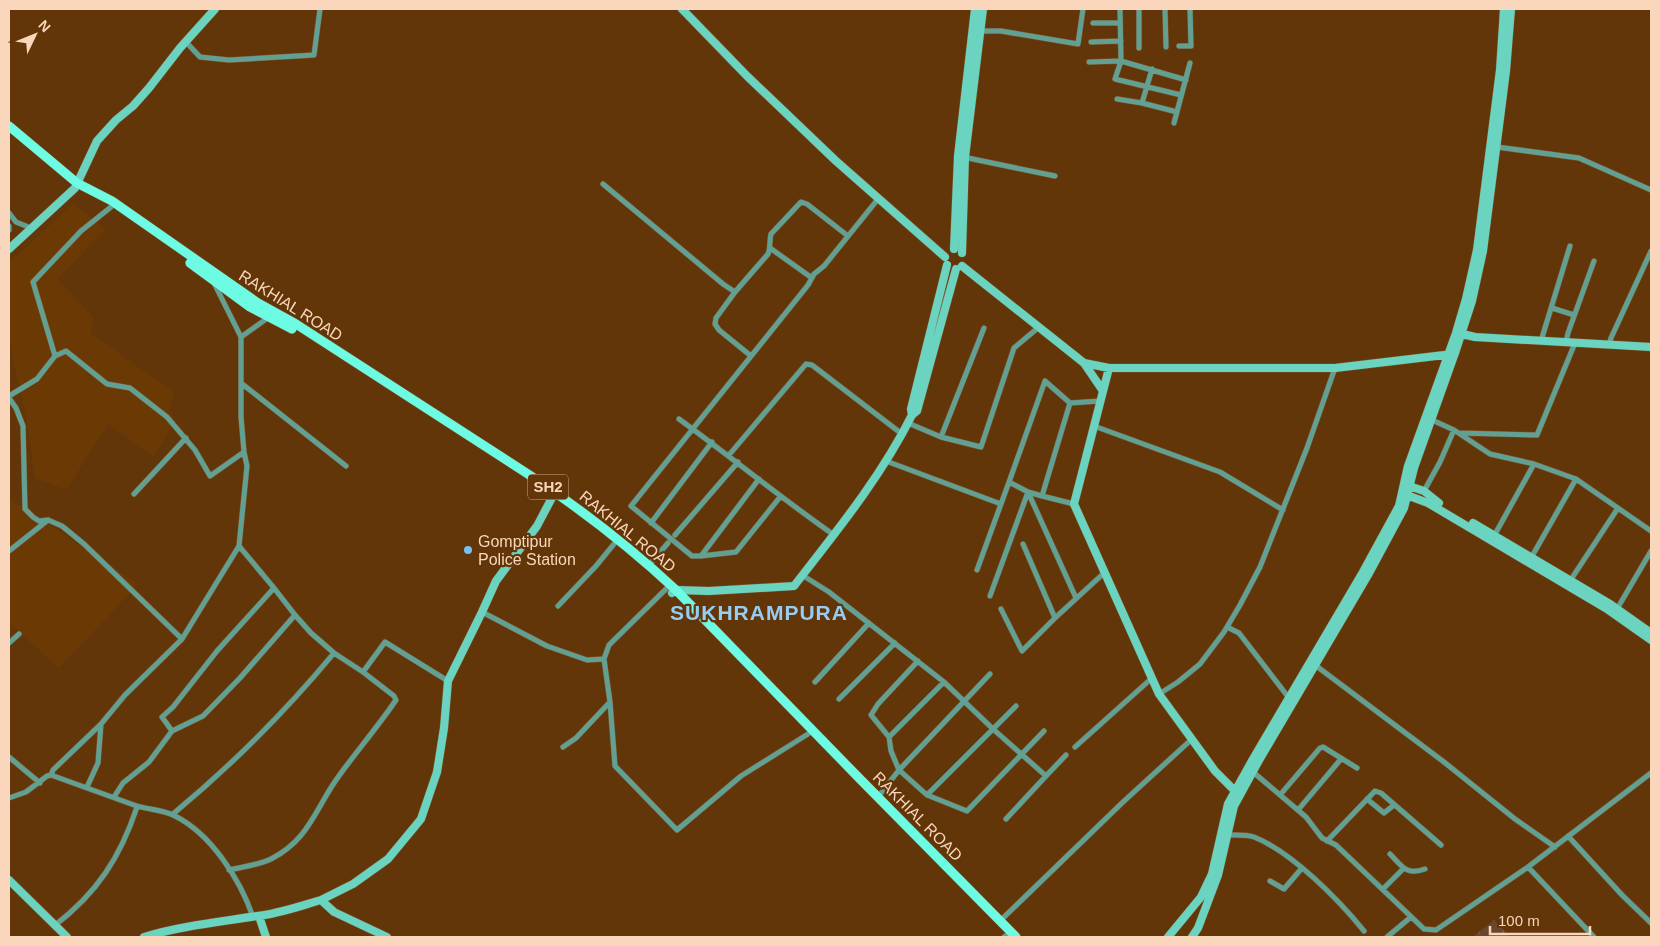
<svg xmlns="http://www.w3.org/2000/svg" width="1660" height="946" font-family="Helvetica,sans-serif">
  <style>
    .built { fill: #6b3a04 }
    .grass { fill: url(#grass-tufts) }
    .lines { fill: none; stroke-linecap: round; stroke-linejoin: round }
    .street-casing { stroke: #7d5328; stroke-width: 6 }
    .secondary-casing { stroke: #7d5328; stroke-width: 9 }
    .primary-casing { stroke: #7d5328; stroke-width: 10 }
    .street { stroke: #61a093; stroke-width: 5 }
    .secondary { stroke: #6ad4c0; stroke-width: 8 }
    .primary { stroke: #6dfce3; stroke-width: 9 }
    .poi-dot { fill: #73c1f5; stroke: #623608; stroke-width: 2 }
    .labels { text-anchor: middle; stroke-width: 4.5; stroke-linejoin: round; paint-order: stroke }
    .shield { fill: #623608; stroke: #cca686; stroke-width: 1 }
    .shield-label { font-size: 15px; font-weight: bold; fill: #f9d6bc }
    .street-label { font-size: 16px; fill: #f9d6bc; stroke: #623608 }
    .poi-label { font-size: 16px; fill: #f9d6bc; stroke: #623608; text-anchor: start }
    .district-label { font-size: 21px; font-weight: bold; letter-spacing: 1px; fill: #95cdf4; stroke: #623608 }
  </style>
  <defs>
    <pattern id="grass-tufts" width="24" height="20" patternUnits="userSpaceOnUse" patternTransform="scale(1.25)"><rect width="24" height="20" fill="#67482f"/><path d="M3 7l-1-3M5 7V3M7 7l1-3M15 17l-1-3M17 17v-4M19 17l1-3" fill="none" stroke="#7e624b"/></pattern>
  </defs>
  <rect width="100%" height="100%" fill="#623608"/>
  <!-- built -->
  <path class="built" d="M73 204 106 229 57 279 93 317 91 334 174 392 169 411 175 420 154 456 108 424 66 490 35 478 26 416 9 340V263Z
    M9 498 138 584 59 668 14 627 9 631Z"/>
  <!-- grass -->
  <path class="grass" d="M1494 920 1510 937H1473Z"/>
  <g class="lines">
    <!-- street casing -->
    <g class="street-casing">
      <path id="street" d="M1120 9 1121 61 1115 79 1181 95
        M1139 9V48
        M1165 9 1166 47
        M1093 23H1120
        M980 31H1001L1078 44 1083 9
        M186 42 200 57 229 60 314 55 320 9
        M1091 42 1121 41
        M1179 46H1191L1190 9
        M1089 62 1121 61 1186 80
        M1117 99 1142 103 1177 112
        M1142 103 1152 69
        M1174 123 1190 63
        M1497 147 1579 158 1651 190
        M963 157 1055 176
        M603 184 723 284 735 292 768 254C771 247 769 241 771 234L801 202 807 204 848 236
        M9 213 16 222 31 228
        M9 226V230
        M770 248 812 278
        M735 292 716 318 715 324 719 330 751 356
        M1552 308 1574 315
        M241 337 269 317
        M1541 341 1570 246
        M1566 342 1568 333 1594 261
        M1609 345 1611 338 1651 251
        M55 356 66 351 107 384 130 388 167 417 195 450 210 476 244 452
        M241 383 346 466
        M9 396 37 379 55 356 33 282 81 231 111 207
        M9 398 16 408 23 426 25 509 33 517 39 521 48 520 62 526 84 544 182 639
        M1070 403 1045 381 1009 482 1028 492 1076 598
        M679 419C731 457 781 498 834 535
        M1432 420 1454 430 1490 454 1534 464
        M908 423 941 437 981 447 1014 348 1039 327
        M1094 426 1220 472 1283 510
        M1459 433 1537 435 1575 343
        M941 437 984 328
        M729 455 806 364 812 365 902 434
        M886 461 1001 504
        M1576 479 1651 531
        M1424 491 1440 462 1454 430
        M134 494 186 438
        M780 497 736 552 701 556H692L631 506 808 285 814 274 824 266 878 199
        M1074 504 1042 496 1070 403 1100 401
        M651 523 712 442
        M675 535 738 462
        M1494 536 1534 464 1576 479 1531 558
        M1023 544 1055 618
        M9 551 48 520
        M701 556 759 479
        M649 565 668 543
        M977 570 1009 482
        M802 575 829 592 944 682 993 729 1046 776 1066 755
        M1570 581 1618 508
        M274 588 295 615
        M990 596 1028 492 1042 496
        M558 606 596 566 614 544
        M1001 609 1022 651 1055 618 1104 573
        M1617 609 1651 551
        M482 612 547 646 587 660 604 659
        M1227 627 1239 633 1289 698
        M9 643 19 634
        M918 661 878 704 871 715 889 737 891 751 899 770 927 795 967 811 1044 731
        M1315 665 1444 762 1515 819 1555 847
        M363 672 385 642 448 681
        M815 682 869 623
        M1159 694 1178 682 1200 664 1224 632 1240 605 1260 567 1307 448 1335 368
        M839 699 895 643
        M610 702 615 766 677 830 741 776 808 734
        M172 731 203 716 240 678 295 615 311 633 334 653
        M889 737 944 682
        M563 747 576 738 610 702 604 659 609 645 667 588
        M1075 747 1152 678
        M9 757 40 783
        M1253 772 1306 817 1322 838 1336 845 1424 929 1436 930 1528 867 1651 773
        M51 775 53 770 101 724 125 695 182 639 239 546 247 466 244 452 241 417V337L214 283
        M87 787 98 763 101 724
        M927 795 1016 706
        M1280 795 1320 748 1323 747 1357 768
        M114 797 123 783 149 762 172 731 162 717 173 707 217 651 274 588 239 546
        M878 797 899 770 990 674
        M9 798 26 792 47 776 51 775C79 785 107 795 134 805 147 810 163 809 175 816 211 834 240 879 253 917
        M1367 799 1384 813 1394 805
        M1298 810 1341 759
        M173 814C232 765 285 712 334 653L363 672 394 696 396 700C377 728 355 753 336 780 314 812 308 840 271 859 259 865 242 867 229 870
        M1006 819 1046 776
        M1227 835C1236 835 1246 834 1254 837 1292 852 1339 900 1364 931
        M1568 836 1622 895 1651 923
        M1327 841 1375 791 1381 793 1441 845
        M1390 854C1402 866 1406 876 1425 869
        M1528 867 1594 937
        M1270 881 1284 889 1302 868
        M1383 889 1404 868
        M1000 921 1123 802 1192 739
        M54 926C97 893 120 858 137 807
        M1004 937 1007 935
        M1387 937 1411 917"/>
    </g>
    <!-- secondary casing -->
    <g class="secondary-casing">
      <path id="secondary" d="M682 9 747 76 836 161 945 257
        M9 249 75 188 97 141 116 120 133 106 149 88 180 48 215 9
        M954 249 958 156 975 9
        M962 253 965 157 983 9
        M962 266 1084 363 1103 391
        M1458 333 1475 337 1651 347
        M1084 363 1109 368H1335L1453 354
        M1109 368 1074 504 1159 694 1215 771 1237 793
        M912 415 911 409 947 265
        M1406 485 1424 491 1439 503
        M1404 494 1428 503 1607 609 1651 640
        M1473 523 1610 604 1651 633
        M672 593 676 590 709 591 794 586C836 532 881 477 912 415L917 411 956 269
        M9 880 67 937
        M321 900 353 884 388 859 421 819 437 772 444 728 448 681 482 612 496 581 537 526 555 492
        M259 916 266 937
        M144 937C181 926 219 922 257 916 278 914 300 906 321 900L334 912 387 937
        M1168 937 1201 897 1212 874 1228 804 1253 759 1363 572 1399 506 1408 466 1456 333 1466 299 1477 250 1500 70 1504 9
        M1192 937 1198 928 1218 875 1234 806 1258 762 1368 575 1404 508 1414 468 1455 353 1472 301 1483 251 1506 71 1511 9"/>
    </g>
    <!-- primary casing -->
    <g class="primary-casing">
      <path id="primary" d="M9 126 77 183 112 201 258 303 296 324 531 476C582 510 631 548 676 590L860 779 1016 937
        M190 263 250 307 292 329"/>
    </g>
    <!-- street -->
    <use href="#street" class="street"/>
    <!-- secondary -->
    <use href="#secondary" class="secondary"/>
    <!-- primary -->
    <use href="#primary" class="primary"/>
  </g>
  <!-- markers -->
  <circle class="poi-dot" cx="468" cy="550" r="5"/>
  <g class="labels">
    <!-- shield labels -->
    <rect class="shield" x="528" y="474.5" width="40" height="25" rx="4"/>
    <g class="shield-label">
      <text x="548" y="492">SH2</text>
    </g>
    <!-- street labels -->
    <g class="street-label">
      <text transform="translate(291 305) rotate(32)" y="6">RAKHIAL ROAD</text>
      <text transform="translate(628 531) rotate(39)" y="6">RAKHIAL ROAD</text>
      <text transform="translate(918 816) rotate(45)" y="6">RAKHIAL ROAD</text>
    </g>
    <!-- poi labels -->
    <g class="poi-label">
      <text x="478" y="547">Gomptipur<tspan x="478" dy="18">Police Station</tspan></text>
    </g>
    <!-- district labels -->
    <g class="district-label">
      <text x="759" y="620">SUKHRAMPURA</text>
    </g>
  </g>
  <!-- border -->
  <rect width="1660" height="946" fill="none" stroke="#f9d6bc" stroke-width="20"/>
  <!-- north arrow -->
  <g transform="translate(35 35) rotate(47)" stroke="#623608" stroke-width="4" paint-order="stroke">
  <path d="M0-4L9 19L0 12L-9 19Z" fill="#f9d6bc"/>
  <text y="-8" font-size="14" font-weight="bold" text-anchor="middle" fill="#f9d6bc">N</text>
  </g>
  <!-- scale -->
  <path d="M1490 926v8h100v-8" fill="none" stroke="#f9d6bc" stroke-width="2.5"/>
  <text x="1498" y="926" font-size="15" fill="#f9d6bc" stroke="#623608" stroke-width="4" paint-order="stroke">100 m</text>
</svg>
